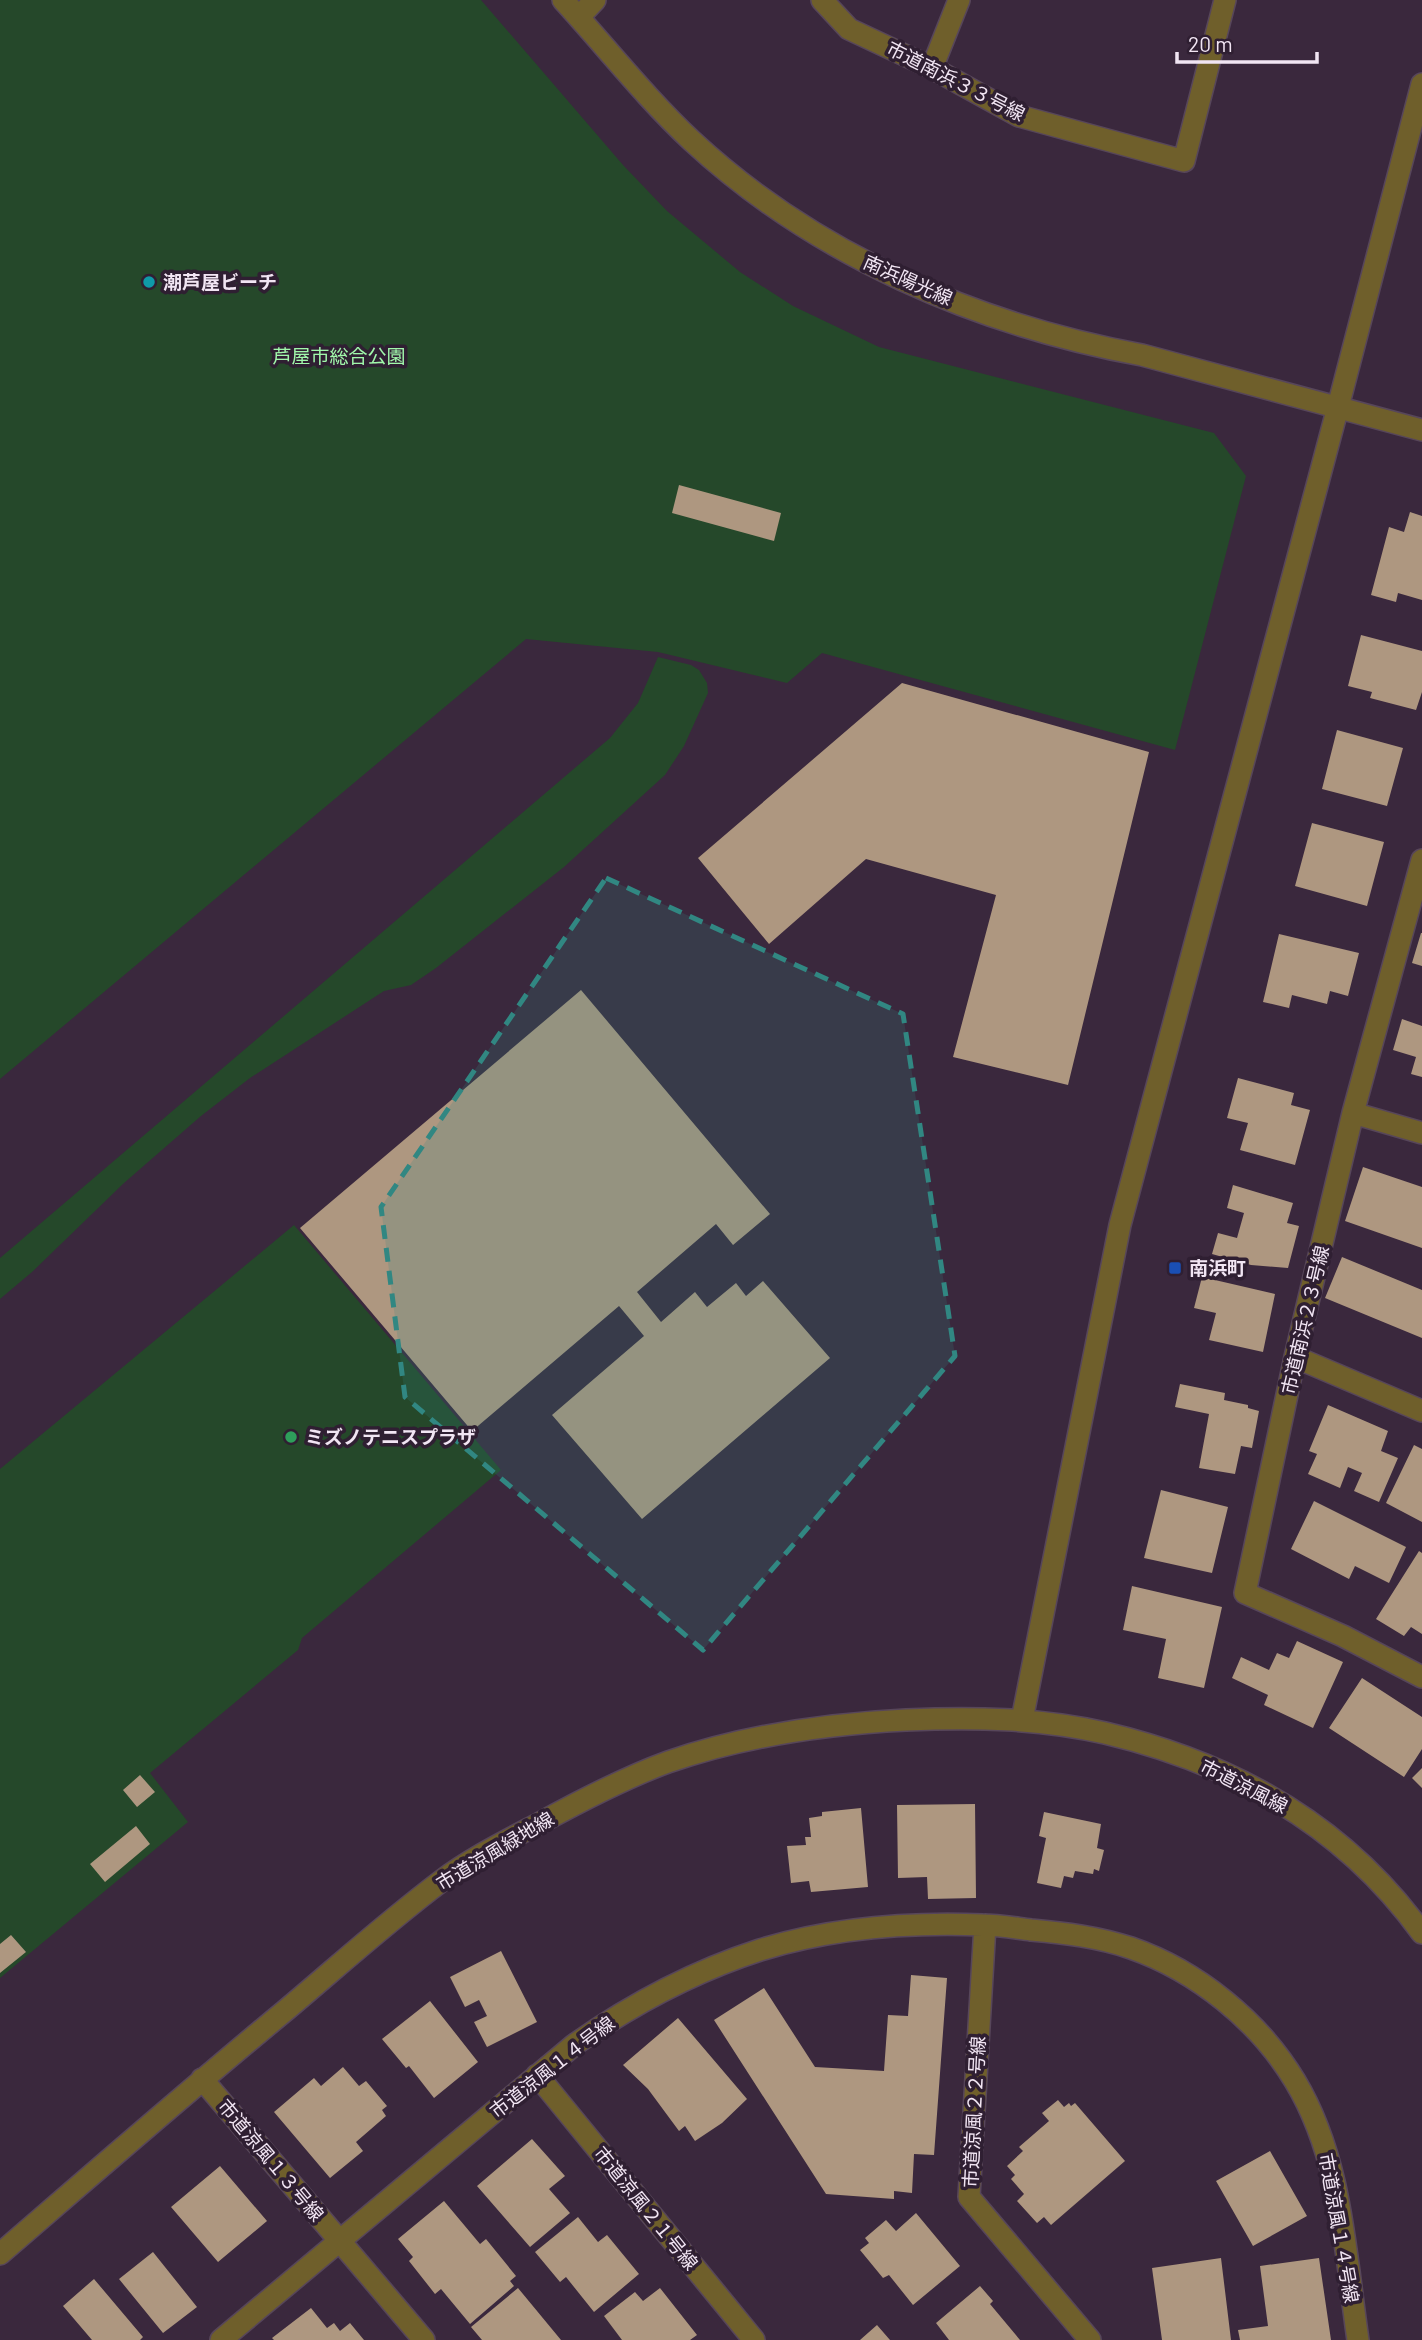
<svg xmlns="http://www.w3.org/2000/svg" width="1422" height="2340" font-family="Barlow,'Noto Sans JP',sans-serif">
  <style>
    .green { fill: #25482a }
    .building { fill: #ae9780 }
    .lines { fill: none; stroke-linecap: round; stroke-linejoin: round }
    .minor-casing { stroke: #57465a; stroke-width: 24 }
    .minor { stroke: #6f5f2b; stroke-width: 21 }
    .marked { fill: #318782; fill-opacity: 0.2; stroke: #318782; stroke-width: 5; stroke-dasharray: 14 9; stroke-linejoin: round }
    .culture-dot { fill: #0f9aa8; stroke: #2f1f32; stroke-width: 2.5 }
    .transit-dot { fill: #1a4fb4; stroke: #2f1f32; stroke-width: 2.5 }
    .leisure-dot { fill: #2e9e5b; stroke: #2f1f32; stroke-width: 2.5 }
    .labels { text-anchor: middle; stroke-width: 7; stroke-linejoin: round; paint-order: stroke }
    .street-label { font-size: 19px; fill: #f1e5f3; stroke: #2f1f32 }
    .poi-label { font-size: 19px; font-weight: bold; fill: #f1e5f3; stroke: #2f1f32; text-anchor: start }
    .park-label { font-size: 19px; fill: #a1f8ab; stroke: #2f1f32 }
  </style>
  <rect width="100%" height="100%" fill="#3a283d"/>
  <!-- green -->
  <path class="green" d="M0 0H481L623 165 667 211 740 272 793 306 879 347 1214 433 1246 476 1175 750 822 653 787 683 658 652 526 639 0 1079Z
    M658 657 691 665 699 670 707 683 708 693 684 746 665 775 564 867 436 968 411 985 384 991 250 1078 201 1116 124 1183 32 1272 0 1299V1258L610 738 638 703Z
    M294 1225 501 1470 302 1638 298 1650 150 1773 188 1822 0 1978V1469Z"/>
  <!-- building -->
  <path class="building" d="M679 485 781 513 774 541 672 513Z
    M1410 512 1422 516V600L1398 593 1396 602 1371 595 1389 527 1404 532Z
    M1361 635 1422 651V692L1416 710 1370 698 1372 692 1348 686Z
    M902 683 1149 752 1068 1085 953 1057 996 895 866 859 769 944 698 858Z
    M1337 730 1403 748 1387 806 1322 789Z
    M1312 823 1384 842 1367 906 1295 886Z
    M1421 933H1422V966L1412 963Z
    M1279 934 1359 953 1348 996 1330 991 1327 1004 1292 995 1289 1008 1263 1002Z
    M581 990 770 1214 733 1245 716 1224 637 1292 661 1322 695 1292 707 1307 736 1283 746 1296 763 1281 830 1358 642 1519 552 1415 644 1336 619 1306 472 1431 300 1228Z
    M1402 1019 1422 1026V1077L1411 1074 1416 1057 1393 1050Z
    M1238 1078 1294 1093 1291 1105 1310 1110 1295 1165 1240 1150 1248 1123 1227 1118Z
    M1363 1167 1422 1187V1248L1345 1221Z
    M1233 1185 1293 1203 1287 1223 1299 1226 1288 1268 1251 1265 1212 1254 1218 1233 1237 1238 1244 1213 1227 1208Z
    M1342 1257 1422 1290V1338L1325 1298Z
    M1202 1277 1275 1294 1263 1352 1209 1340 1216 1313 1194 1308Z
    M1180 1384 1225 1393 1224 1400 1248 1405V1408L1259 1411 1252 1448 1241 1446 1235 1474 1199 1468 1209 1414 1175 1407Z
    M1328 1405 1388 1431 1381 1451 1398 1458 1379 1502 1354 1491 1362 1473 1348 1467 1340 1488 1308 1474 1317 1454 1309 1451Z
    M1414 1445 1422 1449V1522L1386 1503Z
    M1161 1490 1228 1507 1212 1573 1144 1558Z
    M1314 1501 1406 1547 1389 1583 1355 1566 1349 1579 1291 1549Z
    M1419 1551 1422 1553V1634L1411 1627 1404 1636 1376 1619Z
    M1132 1586 1222 1607 1204 1688 1158 1678 1166 1639 1123 1630Z
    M1297 1641 1343 1662 1313 1728 1264 1705 1268 1695 1232 1678 1241 1657 1269 1670 1277 1653 1289 1658Z
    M1362 1678 1422 1717V1749L1404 1777 1329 1728Z
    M1422 1768V1788L1412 1778Z
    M140 1775 155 1792 137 1807 123 1790Z
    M975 1804 976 1898 928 1899 927 1877 898 1878 897 1805Z
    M861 1808 868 1887 811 1892 809 1881 791 1883 787 1846 806 1845 805 1837H811L809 1818 822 1816V1812Z
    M1044 1812 1101 1824 1097 1848 1104 1850 1099 1871 1094 1869 1093 1874 1075 1871 1073 1878 1064 1876 1061 1888 1037 1883 1046 1838 1039 1836Z
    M136 1826 150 1844 105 1882 90 1864Z
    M11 1935 26 1952 0 1973V1944Z
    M501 1951 537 2022 487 2047 474 2022 487 2016 479 2000 465 2007 450 1977Z
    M911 1975 947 1978 934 2155 914 2154 912 2193 894 2191V2199L826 2194 714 2020 764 1988 815 2067 884 2071 888 2015 908 2016Z
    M430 2001 478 2062 434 2098 409 2066 406 2068 382 2039Z
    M678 2018 747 2099 722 2123 695 2141 685 2126 679 2131 648 2089 623 2065Z
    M343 2067 359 2086 366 2081 387 2106 382 2110 386 2116 356 2142 363 2151 330 2178 274 2112 314 2078 321 2086Z
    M1058 2100 1064 2107 1069 2103 1071 2106 1075 2103 1125 2161 1051 2225 1044 2217 1037 2223 1017 2201 1024 2194 1011 2179 1015 2175 1007 2166 1023 2151 1019 2147 1049 2121 1042 2113Z
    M532 2139 565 2176 549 2189 570 2213 530 2247 477 2186Z
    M1270 2151 1307 2216 1253 2246 1216 2181Z
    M220 2166 267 2221 218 2262 171 2207Z
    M444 2201 480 2244 486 2239 516 2276 510 2281 514 2286 470 2324 441 2289 435 2294 409 2261 413 2257 398 2239Z
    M916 2213 960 2266 913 2305 889 2275 883 2278 860 2250 869 2243 865 2238 886 2220 896 2231Z
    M578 2217 598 2242 607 2235 639 2274 594 2312 566 2277 560 2282 535 2252Z
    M153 2252 197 2307 163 2333 119 2279Z
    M1221 2258 1231 2340H1162L1152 2268Z
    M1319 2258 1331 2340H1240L1238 2330 1268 2326 1260 2266Z
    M94 2279 143 2337 140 2340H92L63 2306Z
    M980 2286 993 2301 990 2304 1020 2340H949L936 2323Z
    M518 2288 561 2340H482L471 2327Z
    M660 2288 697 2335 690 2340H622L604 2316 635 2292 643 2301Z
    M311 2308 327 2328 334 2323 340 2331 350 2323 364 2340H274L272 2338Z
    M877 2325 890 2340H860Z"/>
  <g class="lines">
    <!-- minor casing -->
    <g class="minor-casing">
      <path id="minor" d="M563 0C606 47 646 98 692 141 815 255 978 325 1142 355L1422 430
        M822 0 849 29 932 68 1019 116 1184 161 1225 0
        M579 17 595 0
        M932 68 959 0
        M1422 860 1353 1113 1295 1357 1245 1593 1343 1636 1422 1677
        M1353 1113 1422 1133
        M1295 1357 1422 1411
        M1022 1720 1120 1225 1338 407 1422 84
        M985 1925 969 2197 1090 2340
        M537 2075 754 2340
        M202 2079 424 2340
        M0 2254C95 2172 189 2090 286 2010 337 1967 387 1922 440 1882 470 1859 506 1841 540 1823 582 1800 624 1778 668 1762 743 1736 826 1724 906 1720 973 1717 1039 1718 1105 1733 1232 1763 1344 1825 1422 1933
        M221 2340 574 2045C632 2004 692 1972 760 1950 831 1928 908 1922 983 1925 999 1925 1015 1928 1031 1930 1065 1933 1098 1937 1131 1948 1197 1971 1259 2021 1295 2081 1342 2159 1345 2252 1358 2340"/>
    </g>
    <!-- minor -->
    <use href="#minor" class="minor"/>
  </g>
  <!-- marked area -->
  <path class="marked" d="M606 878 903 1014 955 1356 703 1650 405 1397 381 1207Z"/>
  <!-- markers -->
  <circle class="culture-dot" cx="149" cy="282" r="7"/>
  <rect class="transit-dot" x="1168" y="1261" width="14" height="14" rx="3.5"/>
  <circle class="leisure-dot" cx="291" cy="1437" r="7"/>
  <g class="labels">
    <!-- street labels -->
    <g class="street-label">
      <text transform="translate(956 81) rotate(27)" y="7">市道南浜３３号線</text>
      <text transform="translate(908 280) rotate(24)" y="7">南浜陽光線</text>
      <text transform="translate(1305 1320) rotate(-77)" y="7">市道南浜２３号線</text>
      <text transform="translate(1244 1786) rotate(27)" y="7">市道涼風線</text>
      <text transform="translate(495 1851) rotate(-31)" y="7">市道涼風緑地線</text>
      <text transform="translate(552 2067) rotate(-38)" y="7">市道涼風１４号線</text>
      <text transform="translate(974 2112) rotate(-87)" y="7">市道涼風２２号線</text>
      <text transform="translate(271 2160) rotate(50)" y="7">市道涼風１３号線</text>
      <text transform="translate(646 2208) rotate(51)" y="7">市道涼風２１号線</text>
      <text transform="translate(1339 2228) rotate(80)" y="7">市道涼風１４号線</text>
    </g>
    <!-- poi labels -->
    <g class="poi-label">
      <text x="163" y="289">潮芦屋ビーチ</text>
      <text x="1189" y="1275">南浜町</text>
      <text x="305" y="1444">ミズノテニスプラザ</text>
    </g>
    <!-- park labels -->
    <g class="park-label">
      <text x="339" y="363">芦屋市総合公園</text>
    </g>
  </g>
  <!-- scale -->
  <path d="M1177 52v10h140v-10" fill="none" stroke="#f1e5f3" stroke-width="3.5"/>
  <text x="1188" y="52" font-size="21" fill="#f1e5f3" stroke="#2f1f32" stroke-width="5" paint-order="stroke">20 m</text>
</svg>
